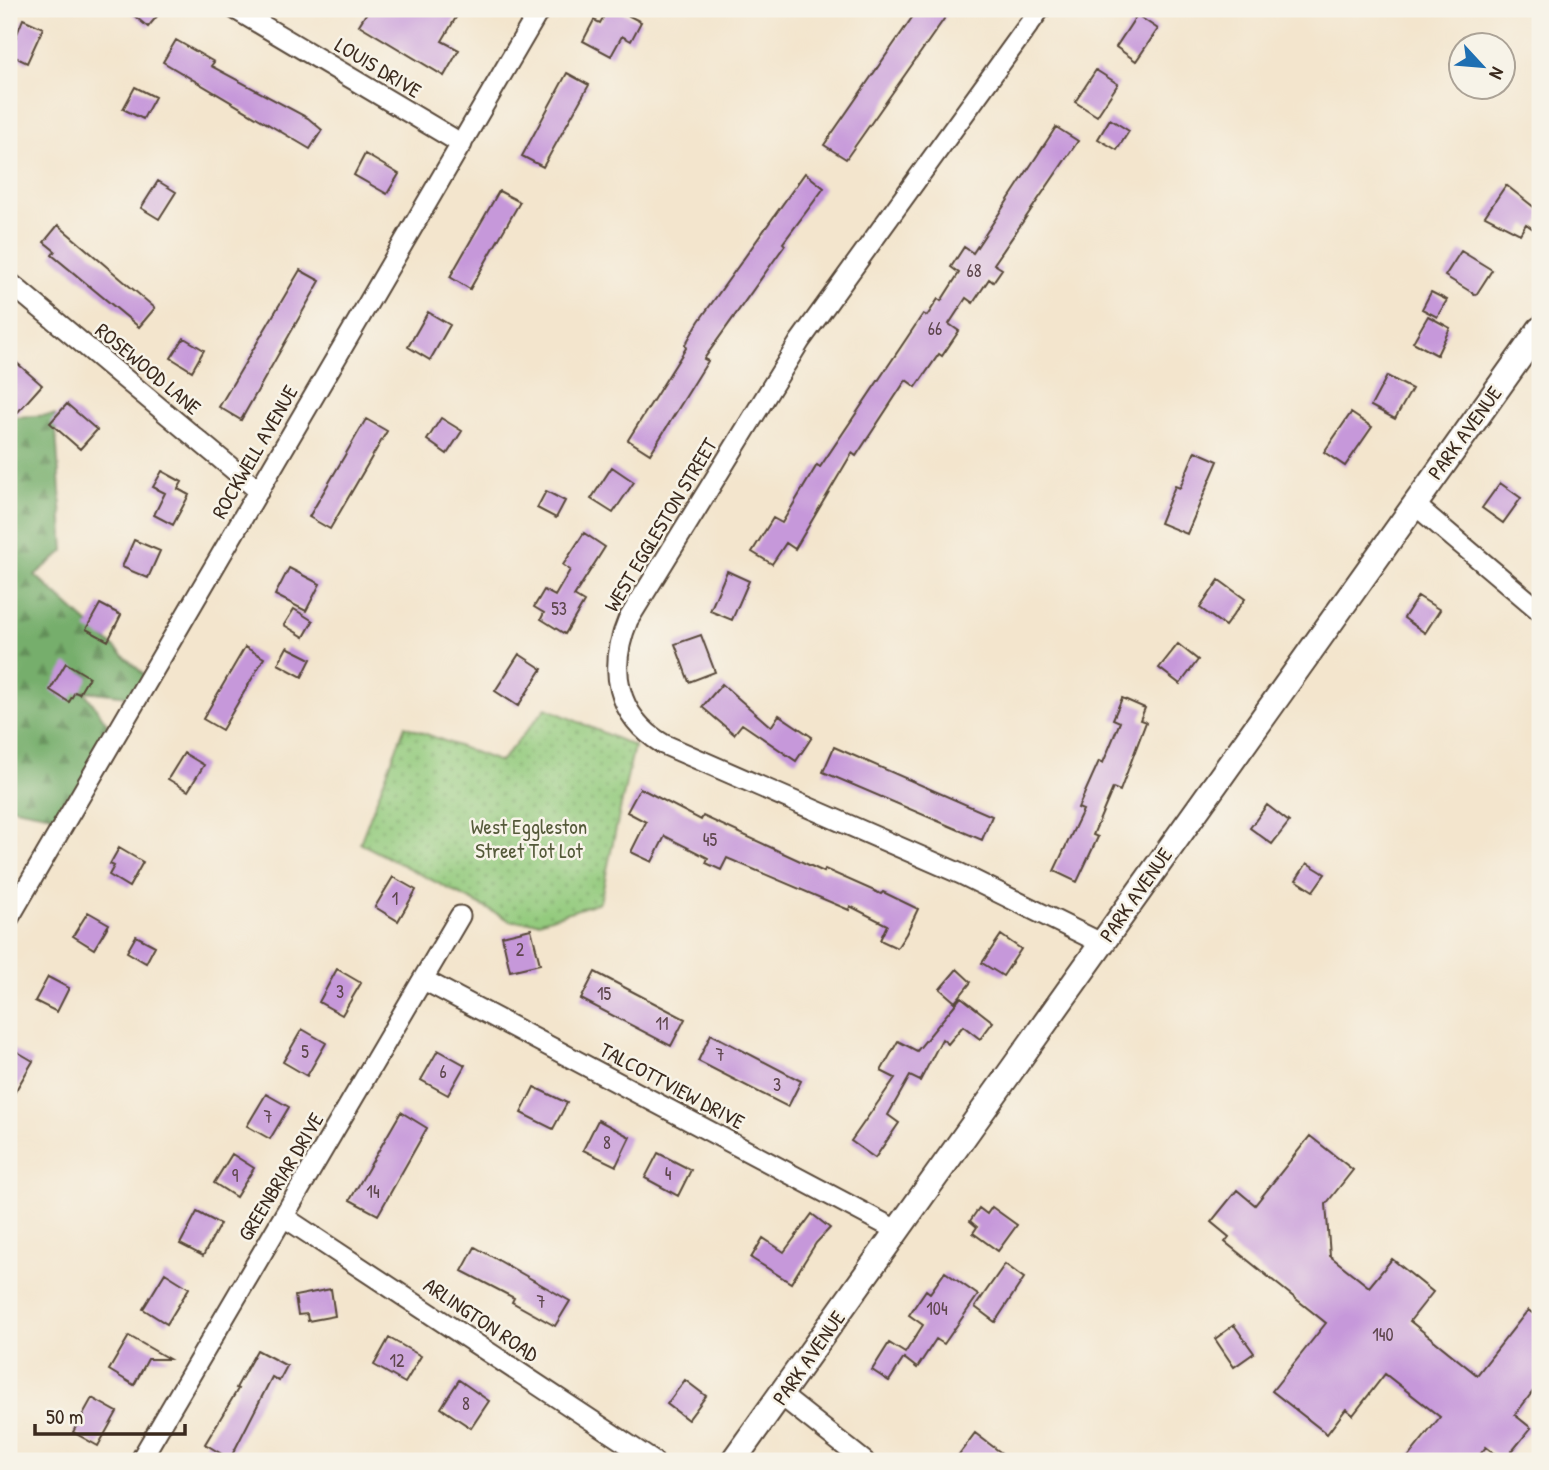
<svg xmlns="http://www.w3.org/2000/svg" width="1549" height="1470" font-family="'Patrick Hand',sans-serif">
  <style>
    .forest { fill: url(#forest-firs); stroke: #586c45; stroke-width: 2 }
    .park { fill: url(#park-dots); stroke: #677a4e; stroke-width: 2 }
    .building { fill: #c698da }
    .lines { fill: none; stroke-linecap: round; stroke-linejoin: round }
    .minor-casing { stroke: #574638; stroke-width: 23 }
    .tertiary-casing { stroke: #574638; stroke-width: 28 }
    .minor { stroke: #fff; stroke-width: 19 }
    .tertiary { stroke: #fff; stroke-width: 24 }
    .labels { text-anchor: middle; stroke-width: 5; stroke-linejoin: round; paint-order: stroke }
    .number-label { font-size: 18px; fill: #5e464d }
    .street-label { font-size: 21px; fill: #3b2a1e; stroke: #f7f3e8 }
    .park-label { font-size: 21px; fill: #555a3a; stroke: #f7f3e8 }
  </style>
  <defs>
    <pattern id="forest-firs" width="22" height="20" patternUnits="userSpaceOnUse" patternTransform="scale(1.75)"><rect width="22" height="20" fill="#76ae6c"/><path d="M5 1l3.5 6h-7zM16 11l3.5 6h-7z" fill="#628e58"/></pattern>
    <pattern id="park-dots" width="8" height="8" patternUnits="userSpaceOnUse" patternTransform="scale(1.75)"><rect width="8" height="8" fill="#93ca7d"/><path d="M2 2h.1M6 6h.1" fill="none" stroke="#79a466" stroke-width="1.8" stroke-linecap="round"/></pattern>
  </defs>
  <rect width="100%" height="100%" fill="#f7f3e8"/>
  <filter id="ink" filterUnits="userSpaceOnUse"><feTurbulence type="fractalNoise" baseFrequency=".0143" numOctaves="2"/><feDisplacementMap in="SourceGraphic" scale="14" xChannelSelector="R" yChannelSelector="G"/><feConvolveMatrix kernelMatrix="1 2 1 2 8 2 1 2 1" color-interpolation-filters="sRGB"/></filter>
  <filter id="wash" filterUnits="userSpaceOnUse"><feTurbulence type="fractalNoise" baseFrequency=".00686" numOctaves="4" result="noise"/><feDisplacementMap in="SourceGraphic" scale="28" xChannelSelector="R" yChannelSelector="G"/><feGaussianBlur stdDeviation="1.57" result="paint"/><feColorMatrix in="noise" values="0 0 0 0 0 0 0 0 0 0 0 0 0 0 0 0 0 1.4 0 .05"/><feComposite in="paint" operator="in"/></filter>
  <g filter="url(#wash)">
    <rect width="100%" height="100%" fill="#f3e5cd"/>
    <!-- forest -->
    <path class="forest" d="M55 415 64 551 35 575 149 679 138 697 84 691 116 736 67 818 9 807V417Z"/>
    <!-- park -->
    <path class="park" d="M546 708 634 746 600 902 539 922 511 921 360 843 405 726 500 762Z"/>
    <g id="blocks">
      <!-- building -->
      <path class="building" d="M126 9H163L148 27Z
        M369 9H461L442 41 459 50 444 76 359 25Z
        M608 9H616L641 22 631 41 622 36 611 56 583 41 594 20 600 23Z
        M918 9H951L846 159 824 145Z
        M1137 15 1158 29 1136 61 1116 47Z
        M23 19 43 28 27 63 9 54Z
        M176 40 214 62 211 66 308 118 322 130 310 149 163 62Z
        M1096 70 1118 84 1097 116 1075 102Z
        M567 73 589 85 543 167 522 156Z
        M135 87 155 97 143 119 123 109Z
        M1110 119 1129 131 1117 150 1098 139Z
        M1056 127 1078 141 994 264 1002 269 993 282 989 279 973 303 966 298 949 324 959 331 942 356 939 354 916 387 906 380 856 456 852 453 795 549 786 543 772 564 752 552 773 518 782 523 817 465 820 467 923 314 927 316 938 299 941 301 959 273 951 267 964 247 973 253Z
        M365 154 399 174 387 194 354 175Z
        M805 173 824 188 783 243 785 245 704 359 708 361 650 454 628 440 686 348 685 345 699 321Z
        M158 181 176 192 159 219 141 208Z
        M1506 185 1540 212V220L1533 229 1526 224 1520 234 1485 216Z
        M499 191 520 202 470 289 450 277Z
        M58 225 155 308 139 327 52 255 55 251 44 242Z
        M1461 251 1492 270 1476 295 1445 276Z
        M300 270 320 281 241 420 219 407Z
        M1431 292 1447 300 1437 317 1422 309Z
        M428 312 450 325 430 360 408 347Z
        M1428 316 1450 328 1437 355 1413 342Z
        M184 338 204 350 192 371 171 358Z
        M9 356 42 385 9 422Z
        M1387 376 1412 389 1395 419 1371 406Z
        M67 404 97 430 80 449 50 423Z
        M1351 413 1372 427 1345 466 1324 452Z
        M441 418 462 431 447 454 427 440Z
        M366 419 387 431 330 529 309 517Z
        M1195 451 1218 461 1187 534 1160 523 1175 486 1180 488Z
        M612 467 634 482 613 513 591 499Z
        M162 471 182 482 178 489 189 495 173 525 154 515 165 493 153 487Z
        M1500 483 1521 498 1503 523 1482 508Z
        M546 491 565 501 556 518 537 508Z
        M584 533 605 547 574 596 584 602 565 634 541 619 544 613 534 607 544 590 555 596 570 570 563 565Z
        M134 540 160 551 148 578 122 567Z
        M289 568 320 584 306 611 275 595Z
        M727 571 749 581 732 620 710 611Z
        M1219 580 1245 599 1225 626 1200 608Z
        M1418 596 1440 610 1425 633 1404 618Z
        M100 604 121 615 108 641 86 629Z
        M294 609 313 621 304 637 284 625Z
        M701 635 715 672 689 682 675 644Z
        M1178 644 1198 660 1180 684 1159 668Z
        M245 647 264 658 222 730 203 719Z
        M287 647 311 659 302 677 278 664Z
        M519 654 542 669 518 706 495 691Z
        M66 663 89 677 79 694 75 692 69 702 50 690Z
        M722 684 771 727 779 715 812 737 796 761 742 724 734 734 702 707Z
        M1122 698 1145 708 1140 720 1146 722 1120 791 1113 788 1093 835 1098 837 1077 882 1054 871 1083 810 1078 808 1099 761 1103 763 1120 722 1113 719Z
        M834 747 992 816 982 840 823 772Z
        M184 753 204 765 188 791 168 779Z
        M640 788 701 820 703 816 824 872 825 869 881 894 883 892 918 909 906 934 897 948 880 940 887 925 850 906 849 910 727 858 721 870 706 863 708 858 665 836 652 862 631 852 646 822 627 812Z
        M1267 805 1289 822 1272 844 1250 828Z
        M119 848 143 862 129 887 109 875 114 866 110 864Z
        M1307 863 1325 874 1313 891 1296 880Z
        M393 877 416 890 398 921 375 907Z
        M88 912 109 924 94 949 73 936Z
        M531 929 540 964 510 971 502 936Z
        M1001 935 1021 949 1003 976 982 963Z
        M136 936 155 946 146 963 127 952Z
        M337 969 361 983 342 1015 319 1002Z
        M957 969 971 982 955 1002 940 989Z
        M595 972 685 1019 671 1046 581 999Z
        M48 977 69 988 57 1012 35 1001Z
        M961 997 993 1022 980 1039 963 1026 948 1044 942 1039 920 1081 910 1076 888 1115 899 1123 875 1158 851 1141 895 1078 881 1071 898 1041 917 1051Z
        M302 1029 326 1043 307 1076 283 1062Z
        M711 1034 801 1081 788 1107 698 1061Z
        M9 1047 33 1061 9 1102Z
        M438 1050 465 1065 448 1095 421 1080Z
        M534 1087 567 1103 553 1129 521 1113Z
        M266 1094 289 1107 270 1139 247 1126Z
        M401 1112 427 1128 378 1215 350 1200Z
        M598 1120 630 1137 616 1166 583 1150Z
        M1310 1136 1353 1170 1326 1204 1330 1256 1369 1287 1392 1259 1433 1292 1410 1321 1477 1375 1528 1310 1540 1319V1382L1515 1415 1531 1428 1504 1461 1486 1447 1475 1461H1405L1440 1417 1385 1374 1353 1415 1346 1409 1327 1434 1272 1391 1326 1323 1225 1242 1229 1237 1211 1222 1237 1190 1255 1205Z
        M658 1153 691 1170 678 1196 645 1178Z
        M232 1154 254 1168 236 1197 214 1183Z
        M992 1207 1017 1225 998 1251 973 1233 977 1227 970 1221 979 1208 987 1214Z
        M197 1212 220 1224 203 1256 180 1244Z
        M812 1214 830 1228 816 1243 791 1283 751 1258 763 1238 784 1252Z
        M475 1247 570 1301 555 1326 512 1302 514 1298 462 1271Z
        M1005 1264 1024 1278 995 1322 975 1307Z
        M945 1272 978 1295 944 1344 936 1339 917 1368 904 1358 889 1381 872 1370 889 1343 905 1353 923 1325 909 1315 926 1290 930 1293Z
        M165 1273 189 1288 167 1324 143 1309Z
        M331 1289 335 1316 308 1321 307 1314 298 1315 295 1296Z
        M1234 1325 1254 1353 1234 1367 1215 1339Z
        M129 1336 169 1359H148L134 1385 109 1370Z
        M389 1338 421 1356 405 1383 374 1365Z
        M257 1350 287 1366 279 1381 272 1377 230 1459 205 1444 238 1389 236 1388Z
        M459 1380 489 1401 471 1428 441 1408Z
        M685 1380 706 1396 688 1420 667 1404Z
        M92 1398 117 1412 98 1446 73 1432Z
        M975 1433 1012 1461H954Z"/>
    </g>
  </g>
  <g filter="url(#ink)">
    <use href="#blocks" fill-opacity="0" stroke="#574638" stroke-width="2"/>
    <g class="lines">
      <!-- minor casing -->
      <g class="minor-casing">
        <path id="minor" d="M235 9 462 144
          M1040 9 800 341 628 620C608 668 616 716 663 744L961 874 1101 943
          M9 282 259 491
          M1414 504 1540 611
          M9 918 540 9
          M424 980 898 1231
          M284 1217 653 1461
          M782 1396 864 1461
          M140 1461 460 916"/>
      </g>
      <!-- tertiary casing -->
      <g class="tertiary-casing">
        <path id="tertiary" d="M733 1461 1540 329"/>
      </g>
      <!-- minor -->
      <use href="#minor" class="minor"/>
      <!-- tertiary -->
      <use href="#tertiary" class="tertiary"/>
    </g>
  </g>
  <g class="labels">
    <!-- number labels -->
    <g class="number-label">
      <text x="974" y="277">68</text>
      <text x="935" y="335">66</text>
      <text x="559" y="615">53</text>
      <text x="710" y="846">45</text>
      <text x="395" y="905">1</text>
      <text x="520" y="956">2</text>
      <text x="340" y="998">3</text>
      <text x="604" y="1000">15</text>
      <text x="662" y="1030">11</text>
      <text x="305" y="1058">5</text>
      <text x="720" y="1061">7</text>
      <text x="443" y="1078">6</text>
      <text x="777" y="1091">3</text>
      <text x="268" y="1123">7</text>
      <text x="607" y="1149">8</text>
      <text x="668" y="1180">4</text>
      <text x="235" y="1182">9</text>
      <text x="373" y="1198">14</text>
      <text x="541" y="1308">7</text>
      <text x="937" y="1315">104</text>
      <text x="1383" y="1341">140</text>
      <text x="397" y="1367">12</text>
      <text x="466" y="1410">8</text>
    </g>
    <!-- street labels -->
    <g class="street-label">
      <text transform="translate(378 68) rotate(31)" y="7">LOUIS DRIVE</text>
      <text transform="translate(148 369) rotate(40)" y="7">ROSEWOOD LANE</text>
      <text transform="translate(1465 433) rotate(-54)" y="7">PARK AVENUE</text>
      <text transform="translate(255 452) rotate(-60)" y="7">ROCKWELL AVENUE</text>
      <text transform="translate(661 525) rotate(-59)" y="7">WEST EGGLESTON STREET</text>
      <text transform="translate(1136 895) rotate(-55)" y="7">PARK AVENUE</text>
      <text transform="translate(672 1086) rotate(28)" y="7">TALCOTTVIEW DRIVE</text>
      <text transform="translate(281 1177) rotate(-59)" y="7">GREENBRIAR DRIVE</text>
      <text transform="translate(481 1320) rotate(34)" y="7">ARLINGTON ROAD</text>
      <text transform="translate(809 1358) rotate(-55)" y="7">PARK AVENUE</text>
    </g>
    <!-- park labels -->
    <g class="park-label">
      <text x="529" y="834">West Eggleston<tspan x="529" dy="24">Street Tot Lot</tspan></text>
    </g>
  </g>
  <!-- margin -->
  <rect width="1549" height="1470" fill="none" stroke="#f7f3e8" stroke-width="35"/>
  <!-- north arrow -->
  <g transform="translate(1482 66) rotate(116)"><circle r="33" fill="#f7f3e8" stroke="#aca397" stroke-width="2"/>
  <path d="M0-5L12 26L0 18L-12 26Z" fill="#1f6fb2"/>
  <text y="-10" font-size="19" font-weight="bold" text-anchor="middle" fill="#3b2a1e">N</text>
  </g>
  <!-- scale -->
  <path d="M35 1424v10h150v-10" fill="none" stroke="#3b2a1e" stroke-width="3.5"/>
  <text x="46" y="1424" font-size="21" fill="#3b2a1e" stroke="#f7f3e8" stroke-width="5" paint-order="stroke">50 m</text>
</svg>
